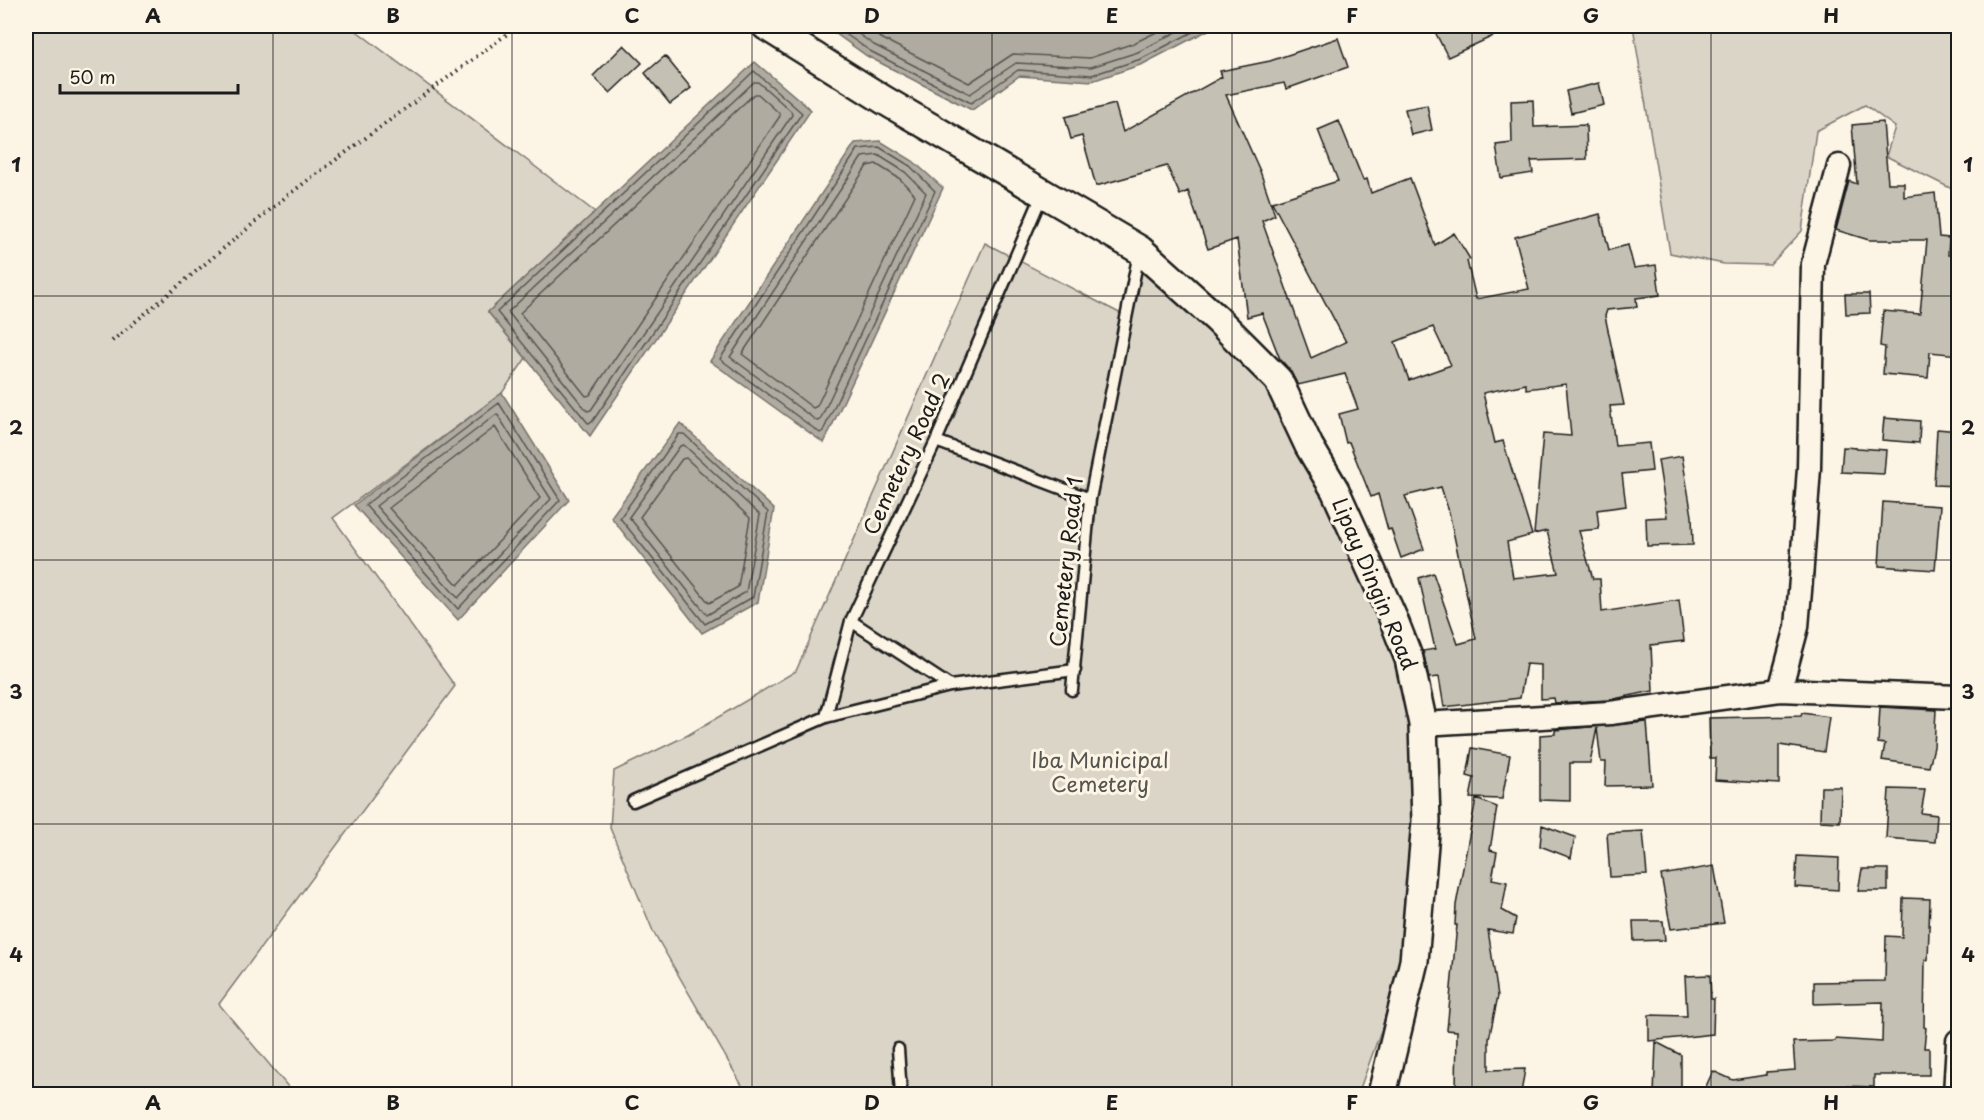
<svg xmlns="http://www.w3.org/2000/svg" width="1984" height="1120" font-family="'Playpen Sans',sans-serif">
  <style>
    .green { fill: #dbd5c8; stroke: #7c7872; stroke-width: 1.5 }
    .water { fill: #b0aba1; stroke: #75726c; stroke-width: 1.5 }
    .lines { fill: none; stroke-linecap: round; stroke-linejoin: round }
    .shore { stroke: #575551; stroke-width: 1.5 }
    .building { fill: #c4c0b3; stroke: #1c1c1c; stroke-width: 1.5; fill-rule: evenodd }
    .service-casing { stroke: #1c1c1c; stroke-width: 15 }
    .minor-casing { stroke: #1c1c1c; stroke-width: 27 }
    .tertiary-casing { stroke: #1c1c1c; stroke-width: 32 }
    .path { stroke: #1c1c1c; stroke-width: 4; stroke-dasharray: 1.5 4.5; stroke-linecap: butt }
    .service { stroke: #fcf5e5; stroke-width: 10 }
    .minor { stroke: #fcf5e5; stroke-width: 22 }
    .tertiary { stroke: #fcf5e5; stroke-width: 27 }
    .grid { fill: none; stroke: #1c1c1c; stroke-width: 1.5; stroke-opacity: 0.55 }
    .labels { text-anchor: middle; stroke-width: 6; stroke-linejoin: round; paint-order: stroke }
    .street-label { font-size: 21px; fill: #1c1c1c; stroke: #fcf5e5 }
    .park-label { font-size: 21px; fill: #555450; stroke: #fcf5e5 }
    .neatline { fill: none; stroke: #1c1c1c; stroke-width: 2 }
    .grid-label { font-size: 20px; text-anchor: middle; font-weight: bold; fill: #1c1c1c }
  </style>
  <rect width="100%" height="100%" fill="#fcf5e5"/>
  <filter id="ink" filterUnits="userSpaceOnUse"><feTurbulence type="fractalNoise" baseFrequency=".0167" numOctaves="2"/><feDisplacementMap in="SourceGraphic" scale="12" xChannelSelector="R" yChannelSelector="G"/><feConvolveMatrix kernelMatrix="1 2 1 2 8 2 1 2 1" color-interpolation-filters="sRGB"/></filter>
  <g filter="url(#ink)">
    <!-- green -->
    <path class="green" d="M26 26H350L595 212 488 312 526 358 502 393 333 518 455 686 219 1004 294 1094H26Z
      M1633 26H1958V192L1886 156 1895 127 1865 105 1816 131 1802 231 1770 265 1724 264 1670 253Z
      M985 243 1129 318 1140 263 1275 390 1404 664 1420 823 1403 945 1383 1025 1358 1094H747L653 931 610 828 614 771 688 735 796 671Z"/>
    <!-- water -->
    <path class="water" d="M825 26H1216L1143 64 1092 81 1019 76 972 110 867 56Z
      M755 62 811 110 590 436 488 312Z
      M880 141 913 161 943 188 824 443 710 361 855 143Z
      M502 393 569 500 458 620 354 505Z
      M680 423 774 509 758 602 702 633 611 517Z"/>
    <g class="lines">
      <!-- shore -->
      <path class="shore" d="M834 26 870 51 971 103 1018 70 1092 75 1141 59 1204 26
        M847 26 874 45 970 94 1016 63 1091 67 1138 52 1188 26
        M863 26 879 37 969 83 1013 54 1090 58 1134 43 1169 26
        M754 71 802 113 592 422 588 423 497 312Z
        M754 82H758L791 111 792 115 591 410 587 411 508 312Z
        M754 94H758L779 113 780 116 590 395 586 396 520 313Z
        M879 147 910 166 935 191 823 431 820 433 720 359 858 149Z
        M878 155 905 172 926 193 820 420 817 421 730 357 862 157Z
        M876 164 900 179 915 195 817 406 813 408 742 354 867 166Z
        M499 403 560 500 458 609 365 505Z
        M497 414 551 499 458 598 376 506Z
        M495 427 540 498 458 585 389 508Z
        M679 434H684L768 512 753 597 705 624 620 518Z
        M684 445 760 515 746 592 707 615 629 517 680 446Z
        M686 458 750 518 738 587 709 603 640 517 682 459Z"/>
    </g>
    <!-- building -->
    <path class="building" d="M1432 26H1515L1448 57Z
      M1338 38 1348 67 1286 89 1284 83 1226 95 1260 171 1275 215 1262 221 1311 358 1346 342 1272 202 1338 181 1318 130 1339 121 1363 180 1367 179 1371 193 1410 178 1435 245 1454 233 1470 259 1467 261 1476 299 1529 289 1515 237 1600 214 1609 250 1628 245 1634 268 1656 265 1660 295 1636 298 1637 307 1607 310 1605 316 1624 405 1610 406 1615 446 1649 443 1652 471 1622 474 1626 506 1597 510 1599 529 1579 531 1593 579H1600L1602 612 1679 600 1684 641 1651 645 1653 691 1609 700 1555 703 1554 698 1541 699V665L1526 664 1520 698 1444 707 1439 677 1429 678 1423 651 1435 649 1419 578 1433 573 1458 644 1476 639 1449 512 1441 487 1405 496 1424 549 1401 558 1391 529 1388 530 1378 494 1371 497 1349 442 1346 443 1339 414 1358 409 1345 374 1298 385 1289 369 1280 359 1262 313 1247 317 1237 239 1208 249 1188 191 1180 195 1167 166 1096 186 1082 136 1071 139 1065 117 1115 104 1123 132 1222 77 1220 71 1270 61ZM1433 327 1451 365 1409 380 1395 342ZM1526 384V389L1566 384 1571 436 1543 434 1534 534 1547 531 1558 573 1513 578 1507 542 1532 535 1503 441 1495 443 1483 393Z
      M624 45 642 63 610 93 593 76Z
      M665 56 691 88 670 104 645 73Z
      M1599 83 1604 105 1571 113 1566 91Z
      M1533 100 1534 127 1586 125 1587 159 1531 161 1533 173 1501 178 1496 145 1512 143 1511 101Z
      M1427 105 1432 130 1411 135 1405 109Z
      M1883 122 1888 183H1904V197L1935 193 1939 237 1949 238 1948 255 1959 256V355L1930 352 1928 378 1883 374 1885 347 1880 346 1883 311 1920 314 1927 240H1869L1836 230 1849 181 1857 184 1852 125Z
      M1845 294H1869L1870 313 1846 314Z
      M1884 418 1920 421 1919 443 1882 440Z
      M1937 429 1959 431V486L1934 485Z
      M1843 447 1886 450 1884 474 1841 472Z
      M1682 456 1692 516 1693 545 1647 546 1646 518 1667 517 1658 460Z
      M1883 502 1940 506 1935 570 1879 566Z
      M1880 707 1936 710 1934 747 1929 767 1882 760 1885 744 1878 743Z
      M1802 713 1829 717 1824 752 1779 745V784L1715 780 1716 758H1710L1709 718 1801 716Z
      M1647 722 1652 785 1605 786 1606 762H1601L1597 728 1590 763H1570V801L1540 800V735L1555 734V730Z
      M1472 748 1510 755 1502 799 1470 798 1474 778 1467 776Z
      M1821 787H1841L1840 822 1820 821Z
      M1889 789 1925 790 1921 813 1937 815 1935 842 1886 838Z
      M1476 799 1497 807 1490 850 1497 852 1492 879 1507 882 1502 910 1516 918 1513 934 1488 930 1498 996 1489 1039V1070L1525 1069 1521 1093 1456 1088 1457 1031 1447 1030 1457 925H1455L1456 905Z
      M1542 825 1575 837 1571 858 1540 846Z
      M1643 831 1647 875 1610 877 1607 833Z
      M1797 856 1839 858 1838 890 1795 887Z
      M1714 866 1724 923 1671 929 1661 875Z
      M1862 869H1888V891H1858Z
      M1903 898 1930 899 1928 960H1925L1924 1027 1926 1028 1924 1048H1929V1075H1874V1087L1842 1086V1095H1702L1713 1071 1733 1080 1766 1075V1072L1795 1070 1793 1042 1835 1041V1039L1882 1042 1883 1002 1814 1004V982L1885 981 1886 936 1902 937Z
      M1633 921H1663L1665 940 1634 941Z
      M1710 975 1711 999H1714L1713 1034 1649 1041V1015L1687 1016 1685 976Z
      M1656 1042 1681 1055V1095H1654Z"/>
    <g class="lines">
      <!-- service casing -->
      <g class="service-casing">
        <path id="service" d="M936 441 1090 499
          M950 686 851 621 936 441 1043 193
          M1072 690 1090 499 1139 253
          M826 717 851 621
          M633 801 826 717 950 686 1075 670
          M898 1049 901 1094"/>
      </g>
      <!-- minor casing -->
      <g class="minor-casing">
        <path id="minor" d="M1780 690 1797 627 1801 579 1809 468 1813 264 1839 166
          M1423 724 1610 713 1780 690 1958 697
          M1955 1094 1958 1041"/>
      </g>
      <!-- tertiary casing -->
      <g class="tertiary-casing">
        <path id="tertiary" d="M766 26 884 100 1140 250 1217 319 1278 380 1309 446 1335 490 1393 618 1409 659 1423 724 1426 821 1414 961 1382 1094"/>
      </g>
      <!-- path -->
      <path class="path" d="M112 341 288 195 518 26"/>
      <!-- service -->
      <use href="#service" class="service"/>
      <!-- minor -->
      <use href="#minor" class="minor"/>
      <!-- tertiary -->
      <use href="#tertiary" class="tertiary"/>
    </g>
  </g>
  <!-- grid -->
  <path class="grid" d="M273 26V1094M512 26V1094M752 26V1094M992 26V1094M1232 26V1094M1472 26V1094M1711 26V1094M26 296H1958M26 560H1958M26 824H1958"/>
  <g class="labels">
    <!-- street labels -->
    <g class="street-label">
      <text transform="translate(907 454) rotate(-65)" y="7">Cemetery Road 2</text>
      <text transform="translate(1067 562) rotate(-84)" y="7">Cemetery Road 1</text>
      <text transform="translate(1374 584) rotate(67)" y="7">Lipay Dingin Road</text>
    </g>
    <!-- park labels -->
    <g class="park-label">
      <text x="1100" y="768">Iba Municipal<tspan x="1100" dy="24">Cemetery</tspan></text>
    </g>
  </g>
  <!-- margin -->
  <rect width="1984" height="1120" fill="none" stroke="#fcf5e5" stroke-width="66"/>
  <!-- scale -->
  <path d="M60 84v9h178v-9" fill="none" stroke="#1c1c1c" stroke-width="3"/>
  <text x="69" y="84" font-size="18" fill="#1c1c1c" stroke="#fcf5e5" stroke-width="4.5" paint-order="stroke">50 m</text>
  <rect x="33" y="33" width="1918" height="1054" class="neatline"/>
  <g class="grid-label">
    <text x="153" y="23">A</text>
    <text x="393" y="23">B</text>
    <text x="632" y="23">C</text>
    <text x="872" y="23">D</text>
    <text x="1112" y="23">E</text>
    <text x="1352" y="23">F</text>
    <text x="1591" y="23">G</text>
    <text x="1831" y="23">H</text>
    <text x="16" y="172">1</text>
    <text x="1968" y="172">1</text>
    <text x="16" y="435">2</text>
    <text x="1968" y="435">2</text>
    <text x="16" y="699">3</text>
    <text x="1968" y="699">3</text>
    <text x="16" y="962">4</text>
    <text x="1968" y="962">4</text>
    <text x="153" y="1110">A</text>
    <text x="393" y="1110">B</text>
    <text x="632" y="1110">C</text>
    <text x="872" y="1110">D</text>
    <text x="1112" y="1110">E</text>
    <text x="1352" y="1110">F</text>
    <text x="1591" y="1110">G</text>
    <text x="1831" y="1110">H</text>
  </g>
</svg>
